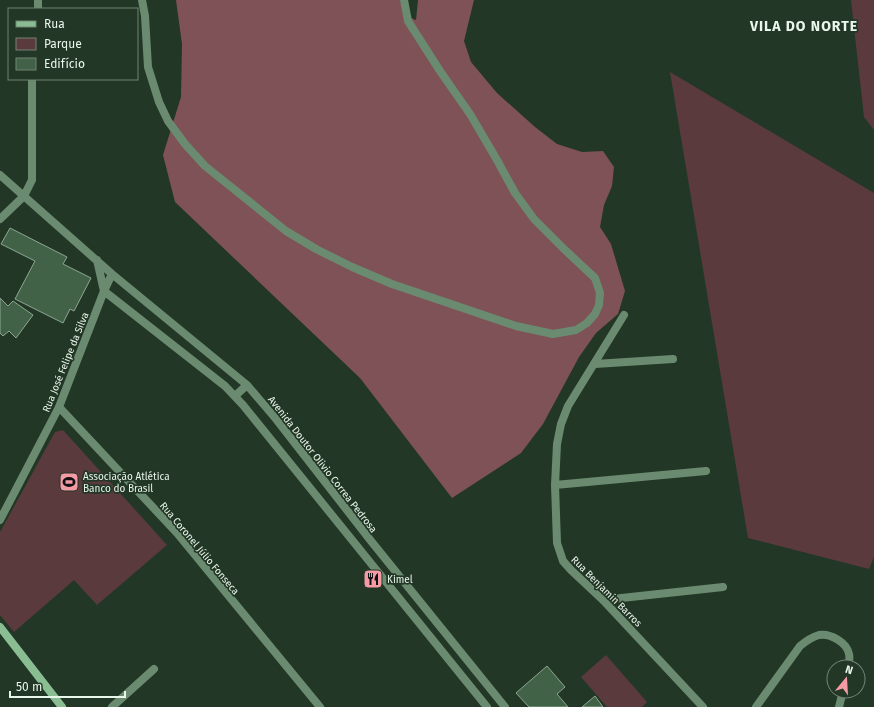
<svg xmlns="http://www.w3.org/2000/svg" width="874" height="707" font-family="'Fira Sans',sans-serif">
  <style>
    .green { fill: #5b3a3d }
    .forest { fill: #7e5257 }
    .building { fill: #416247; stroke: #8ea792 }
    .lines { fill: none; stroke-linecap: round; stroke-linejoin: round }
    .street { stroke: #6b8b70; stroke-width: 8 }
    .secondary { stroke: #8bbd93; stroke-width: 8 }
    .labels { text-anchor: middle; stroke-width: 3.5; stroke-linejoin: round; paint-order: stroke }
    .street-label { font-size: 10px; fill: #e9f6ea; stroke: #223726 }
    .poi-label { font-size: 10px; fill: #e9f6ea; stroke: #223726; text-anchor: start }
    .district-label { font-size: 14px; font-weight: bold; letter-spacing: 1px; fill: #e9f6ea; stroke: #223726 }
  </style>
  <rect width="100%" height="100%" fill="#223726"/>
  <!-- green -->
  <path class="green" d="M851 0H874V130L864 117Z
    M670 72 874 193V557L869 569 748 538Z
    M63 430 167 545 97 605 74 580 14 632 0 615V532L55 432Z
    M606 655 647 702 642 707H607L581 677Z"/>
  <!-- forest -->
  <path class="forest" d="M176 0H400C402 8 408 18 416 20L418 0H474L464 41 471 62 497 93 535 127 557 144 582 152 603 151 614 167 612 186 604 205 600 227 611 244 625 291 618 314 596 333 579 357 543 424 521 453 452 498 360 378 175 202 163 155 181 97 182 44Z"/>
  <!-- building -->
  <path class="building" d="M10 228 67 257 63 264 91 278 74 311 70 309 63 323 15 299 35 261 1 244Z
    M0 298 8 306 13 301 33 315 16 338 9 331 3 336 0 333Z
    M547 666 565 687 557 694 568 707H529L516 693Z
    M595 696 603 707H582Z"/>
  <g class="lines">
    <!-- street -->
    <path class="street" d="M142 0 145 16 148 67 159 102 168 121 185 144 205 166 286 231 316 249 352 267 392 284 516 326 553 334 576 330 587 323 595 314 599 305 600 293 595 278 564 249 534 219 515 193 497 160 470 114 440 71 408 21 404 0
      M38 9V0
      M0 175 112 274 247 385 276 419 371 541 505 707
      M0 219 24 196 32 180V79
      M97 260 104 291 225 386 243 405 487 707
      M624 315 568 406 561 424 557 444 555 485 557 543 563 561 571 570 603 600 703 707
      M595 364 673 359
      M235 396 247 385
      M59 407 177 533 320 707
      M555 485 706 471
      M0 520 59 407 104 291 112 274
      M603 600 723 587
      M112 707 154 669
      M756 707 800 646C806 641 812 637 819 635 831 633 847 643 849 654 850 658 849 663 848 667
      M839 707 843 691"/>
    <!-- secondary -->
    <path class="secondary" d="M0 627 62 707"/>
  </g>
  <!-- icons -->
  <defs>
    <g id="stadium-square" transform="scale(1)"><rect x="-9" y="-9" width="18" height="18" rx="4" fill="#f49aa5" stroke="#223726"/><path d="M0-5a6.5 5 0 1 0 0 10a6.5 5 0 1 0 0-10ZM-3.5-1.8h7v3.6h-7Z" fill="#111"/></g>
    <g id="restaurant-square" transform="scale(1)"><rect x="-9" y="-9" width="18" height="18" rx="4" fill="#f49aa5" stroke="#223726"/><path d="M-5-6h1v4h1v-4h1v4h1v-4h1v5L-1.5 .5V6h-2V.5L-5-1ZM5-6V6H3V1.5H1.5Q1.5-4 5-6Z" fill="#111"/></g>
  </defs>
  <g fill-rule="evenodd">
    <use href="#stadium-square" x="69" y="482"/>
    <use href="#restaurant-square" x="373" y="579"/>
  </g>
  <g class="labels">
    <!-- street labels -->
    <g class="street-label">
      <text transform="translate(65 362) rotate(-68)" y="4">Rua José Felipe da Silva</text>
      <text transform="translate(323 464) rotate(52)" y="4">Avenida Doutor Olivio Correa Pedrosa</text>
      <text transform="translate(200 548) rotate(50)" y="4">Rua Coronel Júlio Fonseca</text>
      <text transform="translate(607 591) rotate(45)" y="4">Rua Benjamin Barros</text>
    </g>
    <!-- poi labels -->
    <g class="poi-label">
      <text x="83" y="480">Associação Atlética<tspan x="83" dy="12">Banco do Brasil</tspan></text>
      <text x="387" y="583">Kimel</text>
    </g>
    <!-- district labels -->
    <g class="district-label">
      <text x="804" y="31">VILA DO NORTE</text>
    </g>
  </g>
  <!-- legend -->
  <rect x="8" y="8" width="130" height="72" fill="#223726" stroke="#728374"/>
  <rect x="16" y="21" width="20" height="6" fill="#8bbd93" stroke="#728374"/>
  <text x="44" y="28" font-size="12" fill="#e9f6ea">Rua</text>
  <rect x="16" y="38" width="20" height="12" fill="#5b3a3d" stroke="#728374"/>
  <text x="44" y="48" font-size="12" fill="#e9f6ea">Parque</text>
  <rect x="16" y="58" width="20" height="12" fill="#416247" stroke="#728374"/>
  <text x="44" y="68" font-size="12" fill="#e9f6ea">Edifício</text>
  <!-- north arrow -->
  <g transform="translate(846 679) rotate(18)"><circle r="19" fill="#223726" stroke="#728374"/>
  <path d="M0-3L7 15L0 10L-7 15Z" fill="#f49aa5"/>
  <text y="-6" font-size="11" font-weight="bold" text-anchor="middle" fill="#e9f6ea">N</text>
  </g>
  <!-- scale -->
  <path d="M10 691v6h115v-6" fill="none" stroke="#e9f6ea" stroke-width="2"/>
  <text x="16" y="691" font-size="12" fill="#e9f6ea" stroke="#223726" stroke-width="3" paint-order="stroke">50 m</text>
</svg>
